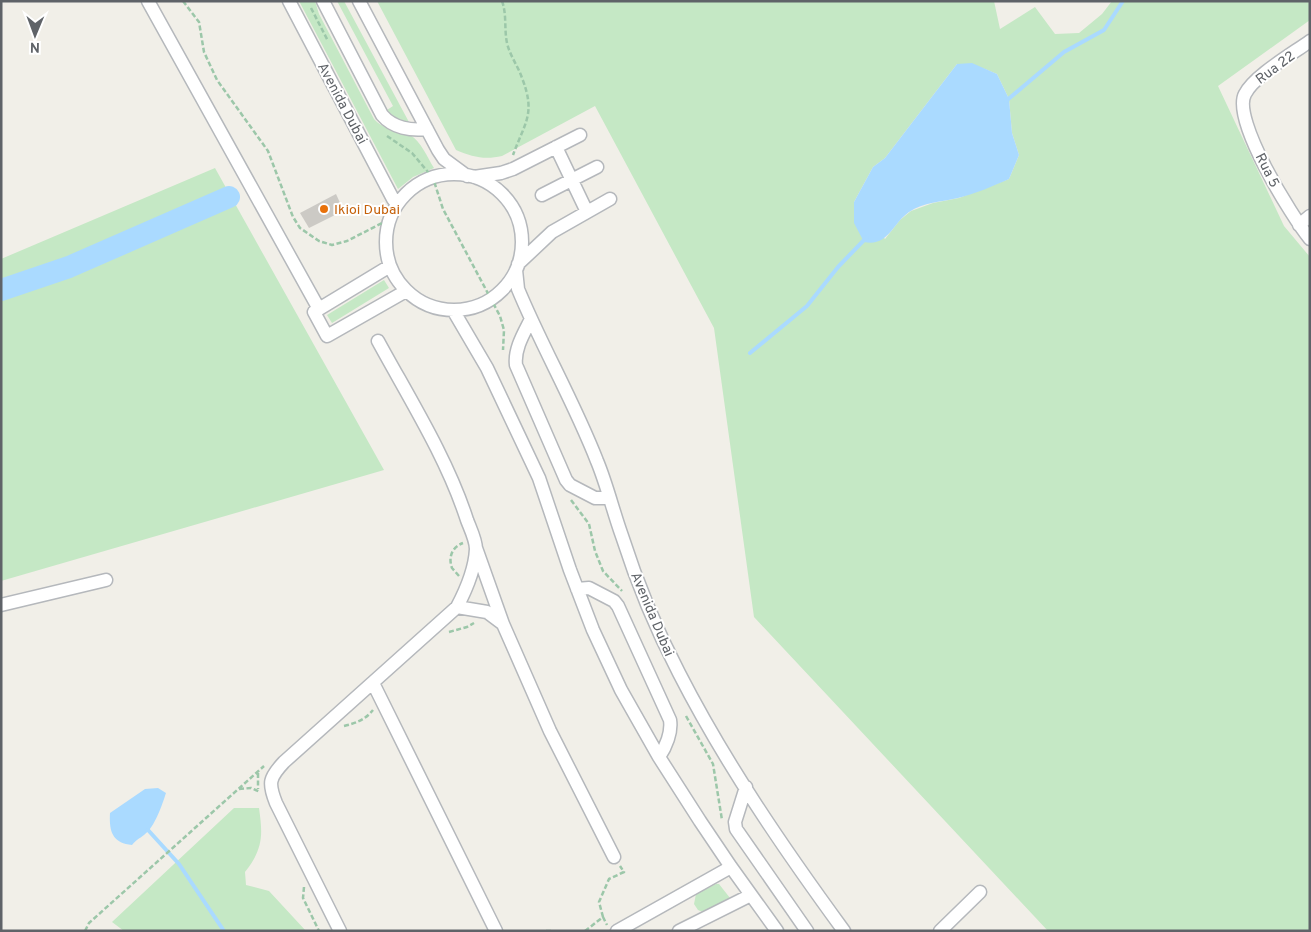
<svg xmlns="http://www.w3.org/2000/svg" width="1311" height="932" font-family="Overpass,sans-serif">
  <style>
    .green { fill: #c5e8c5; fill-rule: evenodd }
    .water { fill: #aadaff }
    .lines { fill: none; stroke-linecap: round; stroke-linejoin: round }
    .stream { stroke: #aadaff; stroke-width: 4 }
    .river { stroke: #aadaff; stroke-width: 22 }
    .building { fill: #cccac5 }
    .minor-casing { stroke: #b5b8bc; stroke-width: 15 }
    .path { stroke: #9cc7a9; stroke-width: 2.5; stroke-dasharray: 5 2.5; stroke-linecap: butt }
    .minor { stroke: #fff; stroke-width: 12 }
    .food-dot { fill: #e8710a; stroke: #fff; stroke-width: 2 }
    .labels { text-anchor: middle; stroke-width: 4; stroke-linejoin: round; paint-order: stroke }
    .street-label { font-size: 14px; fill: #5f6368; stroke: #fff }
    .food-label { font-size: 14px; fill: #c56008; stroke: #fff; text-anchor: start }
  </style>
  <rect width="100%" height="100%" fill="#f1efe8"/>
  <!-- green -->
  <path class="green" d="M299 1H315L319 14 374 119C384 131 398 128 410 135 421 141 427 157 434 168L413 177 398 189Z
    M337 1H344L410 124 404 123 384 112 393 106Z
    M377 1H994L1000 29 1035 7 1055 34 1079 33 1102 14 1112 1H1310V20L1218 86 1284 226 1310 257V931H1048L754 617 714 328 595 106 502 156C485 160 472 157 456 150ZM957 64 985 69 997 74 1009 99 1012 133 1019 155 1009 179 959 198 933 203 911 211 900 220 885 239 854 202 873 167 885 158Z
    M215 168 384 470 1 581V259Z
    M384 280 389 288 332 323 327 315Z
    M234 808H259C263 836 263 849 245 872L246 885 269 891 306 931H124L112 922Z
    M716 884H719L730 898V900L705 913 698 910 694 904 696 894Z"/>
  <!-- water -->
  <path class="water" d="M972 63 997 74 1009 99 1012 133 1019 155 1009 179C993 186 975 194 958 198 942 202 923 202 909 212 892 224 888 247 864 242L854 223V202L873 167 885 158 957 64Z
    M158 788 166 793C162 805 155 827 144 835 139 839 137 839 132 845 112 843 109 831 110 813L145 789Z"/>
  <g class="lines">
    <!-- stream -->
    <path class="stream" d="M1006 101 1064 52 1104 30 1123 1
      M750 353 807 306 838 267 867 237
      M148 830 179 864 224 931"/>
    <!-- river -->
    <path class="river" d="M1 290 69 267 229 197"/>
  </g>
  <!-- building -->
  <path class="building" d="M336 194 341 205 339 213 309 228 300 213Z"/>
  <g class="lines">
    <!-- minor casing -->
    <g class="minor-casing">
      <path id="minor" d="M148 1 319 309
        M289 1 393 199 397 204
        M323 1 382 115C393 128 411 131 427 129
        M359 1 438 150 444 159 467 176
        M1310 41C1292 54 1254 76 1245 94 1231 119 1292 217 1310 239
        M556 147 587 212
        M386 242a68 68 0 1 1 136 0a68 68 0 1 1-136 0Z
        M474 177 501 173 513 169 580 135
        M542 195 597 167
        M1299 225 1310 216
        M518 264 552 232 610 199
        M390 266 314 312 327 336 406 291
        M516 270 518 289C542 347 574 402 597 461 607 485 613 511 622 536 637 583 656 629 679 673 725 763 784 849 844 931
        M453 310 487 368 539 478 570 570 593 630 621 690 659 757 700 821 731 867 777 931
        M531 319C524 333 514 349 516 365L566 480 570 485 595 498H609
        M378 341C409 398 447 458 467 520 470 528 476 540 476 549 475 569 466 590 457 607L487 612 503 624 550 731 614 857
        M476 548 503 624
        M577 589 589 588 614 601 618 606 670 720C672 732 666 747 659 757
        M1 605 106 580
        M373 683 496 931
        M746 787 735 822 736 829 807 931
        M340 931 276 803C268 783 269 778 284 762L457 607
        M617 931 731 867
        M679 931 751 895
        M940 931 980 892"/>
    </g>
    <!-- path -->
    <path class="path" d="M183 1 199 22 204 52 217 80 268 151 293 217 300 228 319 241 332 245 347 241 390 219
      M502 1C507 15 504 29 507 43 510 56 518 66 522 78 536 114 525 122 513 155
      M311 8 328 41
      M387 136 412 153 433 178 443 209 500 316 504 330 503 350
      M571 500 589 524 595 551 603 571 622 591
      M459 576 452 568C448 557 452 547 463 543
      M449 632 467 627 474 623
      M686 716 713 764 722 820
      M344 726C356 723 365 720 373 710
      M258 773V789
      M239 789 251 788 260 792
      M304 887 303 898 319 931
      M603 917 599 902 609 879 624 872 620 866
      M85 931 89 923 264 766
      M546 931H552
      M585 931 603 917 607 925"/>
    <!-- minor -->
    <use href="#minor" class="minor"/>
  </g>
  <!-- markers -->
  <circle class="food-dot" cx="324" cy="209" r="5"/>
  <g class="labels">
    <!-- street labels -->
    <g class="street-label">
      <text transform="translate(1275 67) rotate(-37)" y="5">Rua 22</text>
      <text transform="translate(343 103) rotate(62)" y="5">Avenida Dubai</text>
      <text transform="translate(1268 170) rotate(63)" y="5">Rua 5</text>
      <text transform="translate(653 614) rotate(67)" y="5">Avenida Dubai</text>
    </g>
    <!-- food labels -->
    <g class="food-label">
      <text x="334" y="214">Ikioi Dubai</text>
    </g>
  </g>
  <!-- border -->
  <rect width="1311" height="932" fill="none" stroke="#5f6368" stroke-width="5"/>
  <!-- north arrow -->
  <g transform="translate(35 35) rotate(181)" stroke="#ffffff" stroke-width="4" paint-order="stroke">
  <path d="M0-4L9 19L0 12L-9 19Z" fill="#5f6368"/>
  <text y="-8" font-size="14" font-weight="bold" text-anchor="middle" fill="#5f6368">N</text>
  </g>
</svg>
